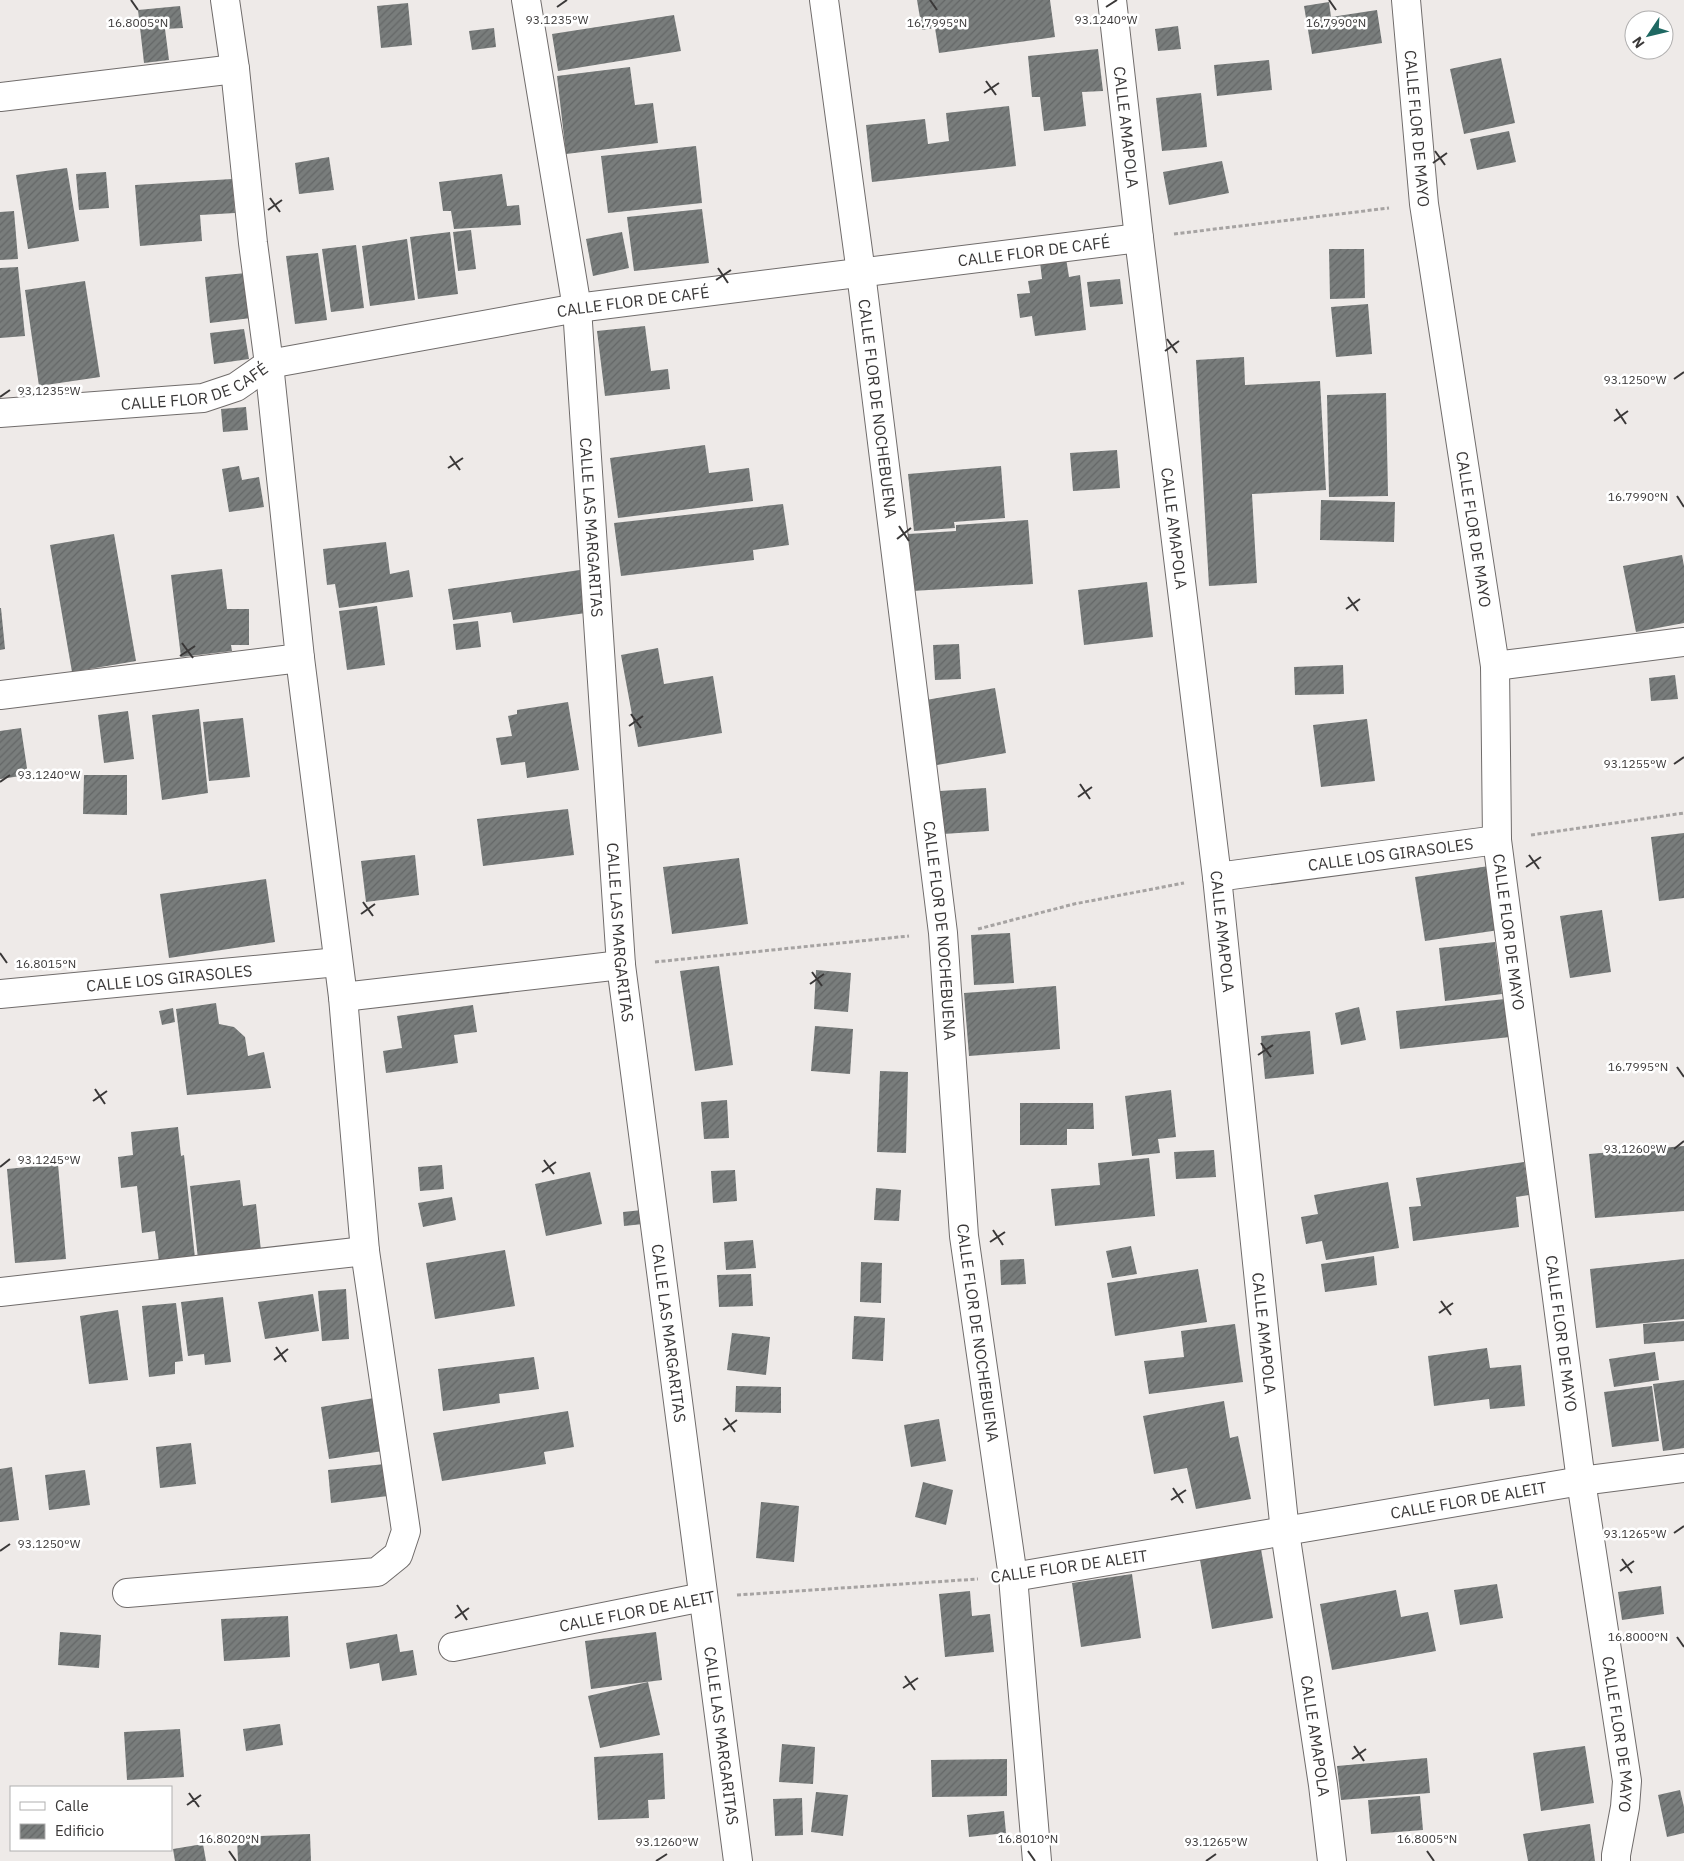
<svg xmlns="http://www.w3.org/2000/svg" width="1684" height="1861" font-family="'IBM Plex Sans',sans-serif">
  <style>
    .building { fill: url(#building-hatch) }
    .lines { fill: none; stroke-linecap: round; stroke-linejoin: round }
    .minor-casing { stroke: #706c6b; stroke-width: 30 }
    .path { stroke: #a6a3a2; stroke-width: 3; stroke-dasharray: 4 2.5; stroke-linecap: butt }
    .minor { stroke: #fff; stroke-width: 28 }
    .ticks { fill: none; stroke: #3a3838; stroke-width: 2 }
    .labels { text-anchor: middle; stroke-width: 5; stroke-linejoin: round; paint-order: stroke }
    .street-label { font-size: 16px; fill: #3a3838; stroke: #fff }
    .ticks-label { font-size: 12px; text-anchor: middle; fill: #3a3838; stroke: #fff; stroke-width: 5; stroke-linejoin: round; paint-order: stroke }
  </style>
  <defs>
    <pattern id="building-hatch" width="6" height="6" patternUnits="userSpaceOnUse" patternTransform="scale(1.25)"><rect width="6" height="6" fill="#797d7c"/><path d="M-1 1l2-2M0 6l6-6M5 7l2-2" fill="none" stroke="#646767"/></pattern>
  </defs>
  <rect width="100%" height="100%" fill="#eeeae8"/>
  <!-- building -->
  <path class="building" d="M917 0H1050L1055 37 939 53 935 28 922 30Z
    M1329 2 1331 17 1377 10 1382 43 1312 54 1304 6Z
    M408 3 412 45 381 48 377 6Z
    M180 6 183 28 165 29 169 60 144 63 138 10Z
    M674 15 681 51 558 71 552 34Z
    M1178 26 1181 49 1158 51 1155 29Z
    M494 28 496 47 472 50 469 31Z
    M1098 49 1103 91 1082 92 1086 126 1044 131 1040 97H1032L1028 56Z
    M1501 58 1515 123 1464 134 1450 69Z
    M1269 60 1272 90 1217 96 1214 65Z
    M630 67 635 105 653 103 658 143 566 154 557 76Z
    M1201 93 1207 147 1162 151 1156 98Z
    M1009 106 1016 166 872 182 866 125 925 119 928 144 949 141 946 113Z
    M1509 131 1516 162 1477 170 1470 139Z
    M696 146 702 203 608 213 601 156Z
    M329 157 334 190 299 194 295 163Z
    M1222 161 1229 193 1169 205 1163 172Z
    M67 168 79 241 28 249 16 175Z
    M106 172 109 208 79 210 76 174Z
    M502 174 507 206 519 205 521 225 454 229 451 211H443L439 182Z
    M232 179 235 213 200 215 202 241 140 246 135 185Z
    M702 209 709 263 634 271 627 217Z
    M14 211 18 259 0 260V212Z
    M471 230 476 269 458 271 453 232Z
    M450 232 458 294 418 299 410 237Z
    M622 232 629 268 593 276 586 239Z
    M407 239 415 300 370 306 362 246Z
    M356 245 364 308 331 312 322 249Z
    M1329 249H1364L1365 298 1330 299Z
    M318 253 327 320 295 324 286 256Z
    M1066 258 1069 277 1080 275 1086 330 1035 336 1032 316 1020 318 1017 294 1030 293 1028 281 1042 279 1040 262Z
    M18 267 25 336 0 338V268Z
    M246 273 251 318 210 323 205 277Z
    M1120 279 1123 304 1090 307 1087 282Z
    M85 281 100 377 39 386 25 290Z
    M1368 304 1372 354 1336 357 1331 307Z
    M645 326 651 371 668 369 670 389 605 396 597 331Z
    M244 329 249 359 214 364 210 333Z
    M1244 357 1245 385 1320 381 1326 490 1252 494 1257 583 1209 586 1196 360Z
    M1386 393 1388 496 1329 497 1327 395Z
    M246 407 248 430 223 432 221 409Z
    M705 445 709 473 749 468 753 501 618 518 610 458Z
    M1117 450 1120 488 1073 491 1070 453Z
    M239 466 242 480 259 477 264 507 229 512 222 469Z
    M1001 466 1005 518 954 522 955 528 914 531 908 474Z
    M1321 500 1395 502 1394 542 1320 540Z
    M783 504 789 545 753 550 754 560 621 576 614 523Z
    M1028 520 1033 584 912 591 908 534 956 531V525Z
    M114 534 136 661 72 672 50 545Z
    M386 542 390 574 409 570 413 597 339 608 335 584 327 585 323 549Z
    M1682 555 1684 566V623L1636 632 1623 566Z
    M222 569 227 609H249V645H231L232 651 181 657 171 575Z
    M580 570 586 613 513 623 511 612 453 620 448 589Z
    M1147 582 1153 637 1084 645 1078 590Z
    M377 606 385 665 347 670 339 611Z
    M0 608H1L5 649 0 650Z
    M478 621 481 647 456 650 453 624Z
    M959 644 961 679 935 680 933 645Z
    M658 648 664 684 713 676 722 733 638 747 621 655Z
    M1343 665 1344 694 1295 695 1294 667Z
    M1675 675 1678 699 1651 701 1649 678Z
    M995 688 1006 753 937 765 926 700Z
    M568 702 579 770 527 778 525 762 501 765 496 738 512 736 508 716 517 714V710Z
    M199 709 208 793 162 800 152 715Z
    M128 711 134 759 104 763 98 715Z
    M243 718 250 777 209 781 203 722Z
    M1367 719 1375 781 1321 787 1313 725Z
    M21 728 28 775 0 779V731Z
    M84 775H127V815L83 814Z
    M986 788 989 831 943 834 940 791Z
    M568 809 574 855 483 866 477 819Z
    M1684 833V898L1659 901 1651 837Z
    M415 855 419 895 366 902 361 861Z
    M739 858 748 924 672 934 663 867Z
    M1489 866 1499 930 1425 941 1415 877Z
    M266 879 275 942 169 958 160 894Z
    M1602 910 1611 972 1570 978 1560 916Z
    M1010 933 1014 983 974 985 971 935Z
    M1495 942 1502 994 1445 1001 1439 948Z
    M719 966 733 1065 695 1071 680 971Z
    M816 970 851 973 848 1012 814 1009Z
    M1056 986 1060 1049 969 1056 964 993Z
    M1505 999 1510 1037 1400 1049 1396 1011Z
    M216 1003 219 1024 234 1027 245 1037 248 1056 264 1052 271 1088 187 1095 176 1009Z
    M473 1005 477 1032 454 1035 458 1063 386 1073 383 1051 402 1048 397 1016Z
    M1359 1007 1366 1040 1341 1045 1335 1013Z
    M173 1008 175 1022 162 1025 159 1011Z
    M815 1026 853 1029 850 1074 811 1071Z
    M1310 1031 1314 1074 1265 1079 1261 1036Z
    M880 1071 908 1072 906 1153 877 1152Z
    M1171 1090 1176 1137 1158 1139 1160 1153 1132 1156 1125 1096Z
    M727 1100 729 1138 704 1139 701 1102Z
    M1020 1103H1093L1094 1129H1067V1145H1020Z
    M178 1127 181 1156 184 1155 195 1258 159 1262 155 1231 142 1233 137 1186 121 1188 118 1157 133 1155 131 1132Z
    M1684 1146V1211L1595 1218 1589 1154Z
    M1214 1150 1216 1177 1176 1179 1174 1152Z
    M1149 1158 1155 1216 1055 1226 1051 1189 1100 1185 1098 1163Z
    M1524 1162 1529 1195 1516 1197 1519 1227 1413 1241 1409 1207 1421 1206 1416 1178Z
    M58 1164 66 1259 15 1263 7 1169Z
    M442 1165 444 1189 420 1191 418 1167Z
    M735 1170 737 1201 713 1203 711 1171Z
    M590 1172 602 1224 546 1236 535 1184Z
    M240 1180 243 1206 256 1204 261 1251 198 1259 190 1186Z
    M1388 1182 1399 1248 1326 1260 1322 1241 1306 1244 1301 1217 1318 1214 1314 1195Z
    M876 1188 901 1190 899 1221 874 1220Z
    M452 1197 456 1220 423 1227 418 1203Z
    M642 1210 643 1224 624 1226 623 1212Z
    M753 1240 756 1268 726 1270 724 1242Z
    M1131 1246 1137 1274 1112 1278 1106 1251Z
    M505 1250 515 1306 435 1319 426 1263Z
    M1374 1256 1377 1285 1325 1292 1321 1264Z
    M1024 1259 1026 1284 1001 1285 1000 1260Z
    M1684 1259V1319L1596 1328 1590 1269Z
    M861 1262 882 1263 881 1303 860 1302Z
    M1198 1269 1207 1322 1115 1336 1107 1283Z
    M751 1274 753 1306 719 1307 717 1275Z
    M346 1289 349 1339 322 1341 318 1291Z
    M313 1294 319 1331 265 1339 258 1302Z
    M223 1297 231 1362 205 1365 204 1354 188 1356 181 1302Z
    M176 1303 183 1361 175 1362V1374L149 1377 142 1306Z
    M118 1310 128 1380 89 1384 80 1316Z
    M854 1316 885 1318 883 1361 852 1359Z
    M1684 1321V1341L1644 1344 1643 1324Z
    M1235 1324 1243 1382 1149 1394 1144 1361 1184 1357 1181 1331Z
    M732 1333 770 1337 766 1375 727 1370Z
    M1487 1348 1490 1368 1521 1365 1525 1406 1490 1409 1489 1399 1434 1406 1428 1356Z
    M1655 1352 1659 1380 1614 1387 1609 1359Z
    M534 1357 539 1389 499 1394 500 1403 443 1411 438 1369Z
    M1684 1380V1448L1663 1451 1653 1384Z
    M736 1386 781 1387V1413L735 1412Z
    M1652 1386 1659 1441 1612 1447 1604 1392Z
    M374 1398 383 1451 329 1459 321 1407Z
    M1224 1401 1230 1438 1238 1436 1251 1499 1196 1509 1187 1468 1154 1474 1143 1416Z
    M568 1411 574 1447 544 1452 546 1464 442 1481 433 1433Z
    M939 1419 946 1461 911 1467 904 1425Z
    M191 1443 196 1484 160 1488 156 1447Z
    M385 1464 388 1496 331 1503 328 1470Z
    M12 1467 19 1520 0 1522V1469Z
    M85 1470 90 1505 49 1510 45 1475Z
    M923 1482 953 1490 946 1525 915 1517Z
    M761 1502 799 1506 794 1562 756 1558Z
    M1261 1549 1273 1618 1212 1629 1200 1560Z
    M1132 1574 1141 1638 1081 1647 1072 1583Z
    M1497 1584 1503 1618 1460 1625 1454 1590Z
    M1661 1586 1664 1614 1622 1620 1618 1592Z
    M1396 1590 1401 1617 1428 1612 1436 1651 1332 1670 1320 1604Z
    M970 1591 972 1616 990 1614 994 1652 945 1657 939 1594Z
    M288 1616 290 1657 224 1661 221 1619Z
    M60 1632 101 1635 99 1668 58 1665Z
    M656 1632 662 1680 591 1689 585 1641Z
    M397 1634 400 1652 413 1650 417 1675 382 1681 379 1663 350 1669 346 1643Z
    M648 1682 660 1735 600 1748 588 1696Z
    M280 1724 283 1745 246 1751 243 1729Z
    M180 1729 184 1777 127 1780 124 1732Z
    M782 1744 815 1747 813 1784 779 1782Z
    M1585 1746 1594 1803 1541 1811 1533 1753Z
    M663 1753 665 1799 648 1800 649 1818 598 1820 594 1757Z
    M1427 1758 1430 1793 1341 1800 1337 1766Z
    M1007 1759V1796L932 1797 931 1760Z
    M1680 1790 1684 1807V1833L1667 1837 1658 1795Z
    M816 1792 848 1795 843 1836 811 1832Z
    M1420 1796 1423 1830 1371 1834 1368 1800Z
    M802 1798 803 1835 775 1836 773 1799Z
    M1004 1811 1006 1833 969 1837 967 1815Z
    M1590 1824 1595 1861H1528L1523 1834Z
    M310 1834 311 1861H238L237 1837Z
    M203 1844 206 1861H175L173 1849Z"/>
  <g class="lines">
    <!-- minor casing -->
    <g class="minor-casing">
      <g id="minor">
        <path id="s1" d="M526 0 577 308 621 965 738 1861"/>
        <path id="s2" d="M824 0 861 273 943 933 964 1236 1013 1577 1037 1861"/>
        <path id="s3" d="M1112 0 1139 238 1217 877 1285 1532 1323 1785 1332 1861"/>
        <path id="s4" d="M1406 0 1424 204 1495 666 1497 840 1581 1481 1627 1781 1625 1807 1616 1855V1861"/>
        <path d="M0 97 235 69"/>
        <path id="s5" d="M0 413 203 398 236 387 269 364 577 308 1139 238"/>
        <path d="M1495 666 1684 642"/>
        <path d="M0 695 300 658 269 364 253 243 235 69 225 0"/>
        <path id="s6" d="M1217 877 1497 840"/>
        <path id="s7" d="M0 994 338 962"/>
        <path d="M343 997 621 965"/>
        <path d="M0 1292 365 1251"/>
        <path id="s8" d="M1013 1577 1581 1481 1684 1468"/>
        <path d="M127 1593 377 1572 398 1555 406 1531 365 1251 343 997 300 658"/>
        <path d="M453 1647 703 1597"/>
      </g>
    </g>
    <!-- path -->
    <path class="path" d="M1174 234 1389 208
      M1531 835 1684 813
      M978 929 1074 904 1184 883
      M655 962 909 936
      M737 1595 978 1579"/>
    <!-- minor -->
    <use href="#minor" class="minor"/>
  </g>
  <!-- ticks -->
  <path class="ticks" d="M131 0 138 10M930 0 937 10M1329 0 1336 10M557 7 567 0M1106 7 1117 0M986 81 996 95M984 93 999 83M1435 151 1445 165M1433 163 1447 153M270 198 280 212M268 210 282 200M718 268 728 283M716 280 731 270M1167 339 1177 353M1165 351 1179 341M1674 379 1684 372M0 397 10 390M1616 409 1626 424M1614 421 1628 411M450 456 460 470M448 468 463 458M1677 496 1684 507M899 526 909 541M897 539 911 528M1348 597 1358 611M1346 609 1360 599M182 643 193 658M180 656 195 646M631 714 641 728M629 726 643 716M1674 764 1684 757M0 782 10 775M1080 784 1090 799M1078 797 1092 787M1529 855 1539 869M1526 867 1541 857M363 902 373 916M361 914 375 904M0 953 7 963M812 972 822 986M810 984 824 974M1261 1043 1271 1057M1258 1055 1273 1045M1677 1067 1684 1077M95 1089 105 1104M93 1101 107 1091M1674 1149 1684 1141M544 1160 554 1174M0 1167 10 1159M542 1172 556 1162M993 1230 1003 1245M990 1242 1005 1232M1441 1301 1451 1315M1439 1313 1453 1303M276 1347 286 1362M274 1360 288 1349M725 1418 735 1432M723 1430 737 1420M1173 1488 1183 1503M1171 1500 1186 1490M1674 1533 1684 1526M0 1551 10 1544M1622 1559 1632 1573M1620 1571 1634 1561M457 1605 467 1620M455 1618 469 1608M1677 1637 1684 1647M905 1676 915 1690M903 1688 918 1678M1354 1746 1364 1761M1352 1759 1366 1749M189 1793 199 1807M187 1805 201 1795M229 1851 236 1861M1028 1851 1035 1861M1427 1851 1434 1861M656 1861 667 1854M1206 1861 1216 1854"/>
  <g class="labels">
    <!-- street labels -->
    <g class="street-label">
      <text dy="6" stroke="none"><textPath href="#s3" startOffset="128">CALLE AMAPOLA</textPath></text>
      <text dy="6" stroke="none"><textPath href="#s4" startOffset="129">CALLE FLOR DE MAYO</textPath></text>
      <text dy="6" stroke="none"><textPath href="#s5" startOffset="1052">CALLE FLOR DE CAFÉ</textPath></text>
      <text dy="6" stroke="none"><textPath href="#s5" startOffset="648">CALLE FLOR DE CAFÉ</textPath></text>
      <text dy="6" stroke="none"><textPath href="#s5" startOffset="198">CALLE FLOR DE CAFÉ</textPath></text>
      <text dy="6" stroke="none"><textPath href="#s2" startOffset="412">CALLE FLOR DE NOCHEBUENA</textPath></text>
      <text dy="6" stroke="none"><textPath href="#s1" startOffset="532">CALLE LAS MARGARITAS</textPath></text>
      <text dy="6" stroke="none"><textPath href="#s3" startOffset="532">CALLE AMAPOLA</textPath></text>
      <text dy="6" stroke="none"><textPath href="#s4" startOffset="534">CALLE FLOR DE MAYO</textPath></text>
      <text dy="6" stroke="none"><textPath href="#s6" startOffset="175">CALLE LOS GIRASOLES</textPath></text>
      <text dy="6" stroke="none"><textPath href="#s2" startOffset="938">CALLE FLOR DE NOCHEBUENA</textPath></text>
      <text dy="6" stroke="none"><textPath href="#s1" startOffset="938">CALLE LAS MARGARITAS</textPath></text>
      <text dy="6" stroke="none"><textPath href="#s3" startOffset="938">CALLE AMAPOLA</textPath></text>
      <text dy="6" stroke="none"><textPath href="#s4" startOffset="939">CALLE FLOR DE MAYO</textPath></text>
      <text dy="6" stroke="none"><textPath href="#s7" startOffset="170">CALLE LOS GIRASOLES</textPath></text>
      <text dy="6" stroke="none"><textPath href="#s1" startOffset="1342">CALLE LAS MARGARITAS</textPath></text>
      <text dy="6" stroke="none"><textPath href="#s2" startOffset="1342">CALLE FLOR DE NOCHEBUENA</textPath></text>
      <text dy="6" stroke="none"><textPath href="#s3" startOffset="1342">CALLE AMAPOLA</textPath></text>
      <text dy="6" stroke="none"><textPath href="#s4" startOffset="1344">CALLE FLOR DE MAYO</textPath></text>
      <text dy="6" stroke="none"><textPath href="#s8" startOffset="462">CALLE FLOR DE ALEIT</textPath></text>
      <text transform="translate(1069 1566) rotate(-8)" y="6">CALLE FLOR DE ALEIT</text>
      <text transform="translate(637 1611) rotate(-11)" y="6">CALLE FLOR DE ALEIT</text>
      <text dy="6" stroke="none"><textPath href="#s4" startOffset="1749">CALLE FLOR DE MAYO</textPath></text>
      <text dy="6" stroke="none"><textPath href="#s1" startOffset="1748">CALLE LAS MARGARITAS</textPath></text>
      <text dy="6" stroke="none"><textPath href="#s3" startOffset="1748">CALLE AMAPOLA</textPath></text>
    </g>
  </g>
  <g class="ticks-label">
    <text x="557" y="24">93.1235°W</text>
    <text x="1106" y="24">93.1240°W</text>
    <text x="937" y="27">16.7995°N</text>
    <text x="1336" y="27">16.7990°N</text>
    <text x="138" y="27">16.8005°N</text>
    <text x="1635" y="384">93.1250°W</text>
    <text x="49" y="395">93.1235°W</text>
    <text x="1638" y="501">16.7990°N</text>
    <text x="1635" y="768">93.1255°W</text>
    <text x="49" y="779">93.1240°W</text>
    <text x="46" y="968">16.8015°N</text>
    <text x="1638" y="1071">16.7995°N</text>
    <text x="1635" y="1153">93.1260°W</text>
    <text x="49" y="1164">93.1245°W</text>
    <text x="1635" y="1538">93.1265°W</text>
    <text x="49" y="1548">93.1250°W</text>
    <text x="1638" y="1641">16.8000°N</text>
    <text x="229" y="1843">16.8020°N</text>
    <text x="1028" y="1843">16.8010°N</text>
    <text x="1427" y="1843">16.8005°N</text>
    <text x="667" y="1846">93.1260°W</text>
    <text x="1216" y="1846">93.1265°W</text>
  </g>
  <!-- legend -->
  <rect x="10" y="1786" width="162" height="65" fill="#ffffff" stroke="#b0afaf"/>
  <rect x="20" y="1802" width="25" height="8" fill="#ffffff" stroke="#b0afaf"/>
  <text x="55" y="1811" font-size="15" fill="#3a3838">Calle</text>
  <rect x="20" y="1824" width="25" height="15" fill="url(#building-hatch)" stroke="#b0afaf"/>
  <text x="55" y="1836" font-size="15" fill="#3a3838">Edificio</text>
  <!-- north arrow -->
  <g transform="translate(1649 35) rotate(235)"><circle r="24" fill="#ffffff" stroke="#b0afaf"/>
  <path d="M0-4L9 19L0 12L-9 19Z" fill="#1e6862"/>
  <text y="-8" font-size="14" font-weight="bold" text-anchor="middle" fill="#3a3838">N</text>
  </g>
</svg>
